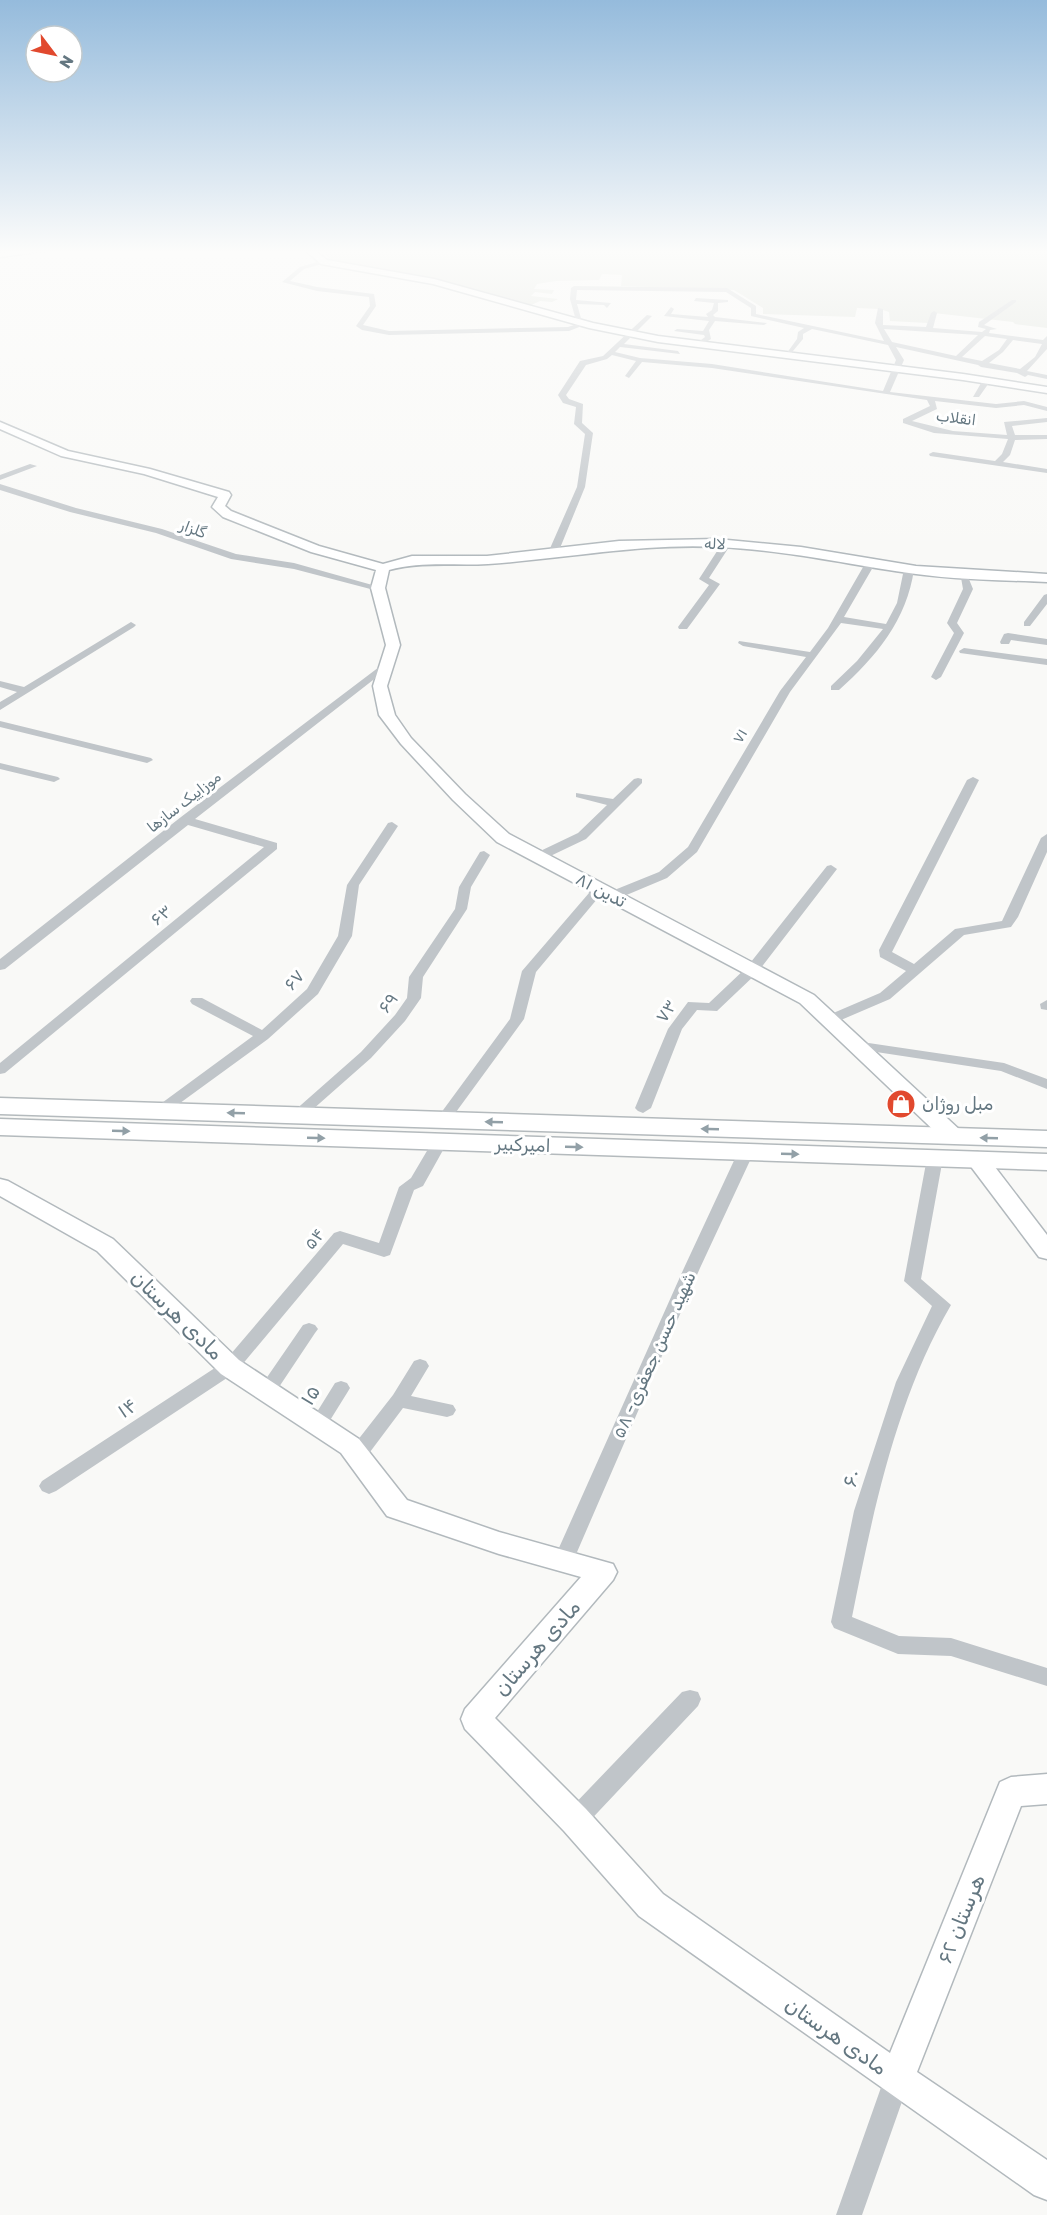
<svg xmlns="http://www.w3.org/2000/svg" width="1047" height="2215" font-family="Rubik,Cairo,sans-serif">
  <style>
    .green { fill: #d9ded6 }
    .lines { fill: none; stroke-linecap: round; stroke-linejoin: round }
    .canal { fill: #bac6ca; fill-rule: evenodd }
    .secondary-casing { stroke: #b2b9bd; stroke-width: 3 }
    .primary-casing { stroke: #b4babd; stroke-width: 3 }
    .street { fill: #c0c5c9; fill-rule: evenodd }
    .secondary { fill: #fff; fill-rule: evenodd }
    .primary { fill: #fff; fill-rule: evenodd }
    .oneway { fill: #92a0a7 }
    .labels { text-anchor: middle; stroke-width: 6; stroke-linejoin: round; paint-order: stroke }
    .far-street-label { font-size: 15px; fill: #647781; stroke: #fff }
    .street-label { font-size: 18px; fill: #647781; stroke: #fff }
    .poi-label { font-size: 18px; fill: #647781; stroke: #fff; text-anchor: start }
    .near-street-label { font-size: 21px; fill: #647781; stroke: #fff }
  </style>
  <rect width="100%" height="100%" fill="#f9f9f7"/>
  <!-- green -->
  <path class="green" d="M320 250H1047V328L1015 324 1013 322 934 313 928 323 890 321 889 312 880 309 857 308 855 317 763 314V308L734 290 621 286 622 275 602 274 599 280 556 281 537 284 534 289 554 290 552 294 535 292 531 296 558 299 552 302 540 301 527 307 330 259Z"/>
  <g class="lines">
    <!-- canal -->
    <path class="canal" d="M0 250H19L0 253Z"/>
    <!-- secondary casing -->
    <g class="secondary-casing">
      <path id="secondary" d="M21 250H51L0 257V253Z
        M305 250H314L327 260 434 279 593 323 658 336 963 374 1047 387V393L963 380 658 342 589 328 433 284 321 264Z
        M0 422 68 451 150 469 229 492 231 495 225 506 231 511 319 546 383 564 412 556H487L619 541 717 539 801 547 916 566 1047 574V582C1003 580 959 580 916 574 850 565 785 550 718 547 641 543 565 559 488 564 453 566 423 561 389 570L385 588 400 645 387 686 395 715 411 738 465 794 509 834 814 995 961 1131 964 1136 961 1141 953 1143 945 1141 800 1003 497 842 453 800 401 744 379 715 373 686 386 645 371 588 376 570 311 552 223 517 212 507 218 497 144 474 61 456 0 429Z
        M977 1152 985 1154 1047 1235V1259L1039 1257 969 1164 966 1159 969 1154Z
        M0 1179 8 1181 113 1239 239 1360 359 1439 407 1500 499 1532 613 1564 617 1572 613 1580 495 1718 586 1809 663 1894 890 2053 1000 1782 1011 1777 1047 1774V1804L1021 1806 917 2072 1047 2160V2200L1034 2195 639 1916 564 1831 465 1729 461 1719 465 1709 581 1577 499 1554 387 1516 341 1453 221 1374 97 1251 0 1196Z"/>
    </g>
    <!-- primary casing -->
    <g class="primary-casing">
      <path id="primary" d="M0 1098 1047 1131V1147L0 1114Z
        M0 1119 1047 1154V1170L0 1135Z"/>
    </g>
    <!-- street -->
    <path class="street" d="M324 260 326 263 304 269 290 281 317 287 374 294 376 306 363 325 389 331 568 327 577 324 570 299 571 288 574 286 727 288 756 306V314L884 341 875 323 878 308 883 309V325L926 327 931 313 934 311 937 313 933 328 982 332 986 329 978 327 979 322 1012 300H1016V302L984 325 997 329 990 330 989 333 1043 340 1047 336V349L1027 371 1047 375V379L1028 375 1025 377 1017 373 981 367 978 365 896 347 904 360 890 392 996 404 1024 401 1047 407V411L1024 405 996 408 935 401 937 409 912 421 953 431 1007 435 1004 422 1047 418V422L1012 426 1015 435H1047V439L1015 440 1010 455 1003 462 1047 469V473L930 456 929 454 933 452 995 461 1002 454 1008 439 934 433 903 423V419L930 406 927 400 712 368 642 362 629 378 625 376 636 361 612 355 607 359 586 365 566 395 569 399 583 404 582 423 593 433 585 487 558 553 550 555 548 553 577 487 585 434 574 424 576 407 563 403 558 395 580 361 603 356 647 315 652 316 624 344 678 351 680 354 620 347 615 352 640 358 712 364 883 391 896 360 888 345 812 329 803 334V339L788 357H784L797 339 798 332 804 328 751 316V308L726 292 577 290 576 300 611 303 607 308 604 305 577 304 582 322 587 324 569 331 389 335 362 330 356 326 370 306 369 297 317 291 282 282 300 267ZM884 329 978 335 956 356 892 342ZM985 336 1007 339 999 350 982 361 962 357ZM1013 340 1042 344 1035 357 1020 369 989 363 1003 352Z
      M696 298 728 300V302L718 303V311L713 315 715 317 767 323 764 325 715 321 709 330 711 339 701 345H697V343L705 337 704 335 674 331 677 329 703 331 709 321 664 316 671 307 674 309 671 314 708 317 706 314 712 310 714 303 694 301Z
      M984 378 991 380 979 397H973Z
      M30 464 37 466 0 480V475Z
      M0 484 76 508 162 529 236 554 294 563 383 588 378 591 294 569 231 559 156 533 70 512 0 490Z
      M723 542 731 544 709 578 720 584 687 629H679L678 627 709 585 699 579Z
      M871 559 876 562 844 617 886 624 897 603 904 569 909 566 914 569C907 620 876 657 839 690H831V686L857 661 883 629 841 623 790 692 697 852 667 878 617 899H607L606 896 607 893 659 872 688 847 780 691 806 657 743 646 738 643 739 641 810 652 828 628 866 562Z
      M960 572H966L973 589 957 623 964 633 941 677 936 680 931 677 954 633 947 623 963 589Z
      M1047 594V604L1030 626H1024V622L1044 595Z
      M131 622 136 625 134 627 0 710V702L17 692 0 687V681L24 687Z
      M1008 633 1047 639V645L1011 640 1009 644H1001L1000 642 1004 634Z
      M964 648 1047 659V665L960 653 959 651Z
      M387 661 391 662V666L195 819 277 843V849L5 1073 0 1074V1063L264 847 188 825 5 969 0 970V959L181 817Z
      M0 721 151 758 153 760 147 763 0 727Z
      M0 763 58 777 60 779 54 782 0 769Z
      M973 777 979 780 892 952 914 964 955 929 1002 921 1041 838 1047 834V852L1018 917 1011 927 964 935 890 999 834 1023H824L822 1020 824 1017 880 993 906 971 880 957 879 950 967 780Z
      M638 778 642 779V783L586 839 542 860H534L532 857 534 854 578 833 607 805 576 797V793L613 799 634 779Z
      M392 822 398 826 359 885 352 936 318 994 268 1039 165 1114H155L152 1111 155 1108 253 1036 192 1004 190 1001 192 998H202L262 1030 307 989 338 936 347 885 388 823Z
      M484 851 490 855 471 887 467 909 423 977 421 998 405 1021 371 1058 303 1118H293L290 1115 293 1112 361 1052 395 1015 407 998 409 977 455 909 459 887 480 852Z
      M831 865 837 869 757 973 717 1011 697 1010 682 1029 651 1108 643 1113 638 1111 635 1108 668 1029 688 1002 709 1003 747 967 827 866Z
      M599 885 603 886 605 889 603 892 536 972 524 1019 448 1123H438L435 1120 438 1117 510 1019 522 971 595 886Z
      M1047 1000V1010L1041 1009 1040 1004Z
      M855 1041 1004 1063 1047 1079V1089L1001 1071 850 1048 848 1045Z
      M439 1138 447 1143 423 1186 414 1190 390 1255 384 1257 343 1244 236 1372 56 1491 49 1494 42 1491 39 1486 42 1481 224 1362 334 1233 340 1231 379 1243 399 1187 411 1178 434 1139Z
      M746 1147 754 1152 700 1268 574 1559 571 1565 564 1567 557 1565 554 1559 684 1268 738 1152Z
      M935 1153 943 1158 921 1279 951 1305C896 1399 873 1512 852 1617L899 1636 951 1638 1047 1668V1686L951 1656 898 1654 834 1628 831 1622 854 1511 896 1382 932 1306 904 1281 927 1158Z
      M309 1323 315 1325 318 1329 315 1333 273 1396 267 1398 261 1396 258 1391 261 1386 303 1325Z
      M420 1359 426 1361 429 1366 411 1396 453 1405 456 1410 453 1415 447 1417 403 1408 364 1460 357 1462 350 1460 348 1455 350 1450 393 1395 414 1361Z
      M341 1381 347 1383 350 1388 347 1393 324 1430 318 1432 312 1430 309 1425 312 1420 335 1383Z
      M690 1690 698 1692 701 1699 698 1706 583 1828 575 1831 567 1828 564 1820 567 1812 682 1692Z
      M897 2066 906 2070 910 2079 862 2215H836L884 2079 888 2070Z"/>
    <!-- secondary -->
    <use href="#secondary" class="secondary"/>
    <!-- primary -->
    <use href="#primary" class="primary"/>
  </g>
  <!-- one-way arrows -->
  <defs><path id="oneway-solid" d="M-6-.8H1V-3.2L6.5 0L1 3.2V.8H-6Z" transform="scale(1.5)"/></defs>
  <g class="oneway">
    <use href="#oneway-solid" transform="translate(236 1113) rotate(-178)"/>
    <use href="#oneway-solid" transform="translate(494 1122) rotate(-178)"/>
    <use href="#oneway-solid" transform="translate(710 1129) rotate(-178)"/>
    <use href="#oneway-solid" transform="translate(121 1131) rotate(2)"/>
    <use href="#oneway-solid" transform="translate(316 1138) rotate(2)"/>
    <use href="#oneway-solid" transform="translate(989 1138) rotate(-178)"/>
    <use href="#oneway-solid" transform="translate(574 1147) rotate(2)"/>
    <use href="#oneway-solid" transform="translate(790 1154) rotate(2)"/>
  </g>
  <!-- sky -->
  <linearGradient id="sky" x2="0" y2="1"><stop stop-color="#95bbdc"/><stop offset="0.45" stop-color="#fcfcfb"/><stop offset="1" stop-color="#fcfcfb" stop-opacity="0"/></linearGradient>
  <rect width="1047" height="560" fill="url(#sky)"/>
  <!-- icons -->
  <defs>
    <g id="shop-disc" transform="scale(1.5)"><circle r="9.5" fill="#e1492e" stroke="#fff"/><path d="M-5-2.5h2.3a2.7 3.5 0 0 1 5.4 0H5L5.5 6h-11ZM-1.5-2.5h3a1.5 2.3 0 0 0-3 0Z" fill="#fff"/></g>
  </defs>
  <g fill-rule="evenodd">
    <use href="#shop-disc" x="901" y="1104"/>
  </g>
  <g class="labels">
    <!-- far-street labels -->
    <g class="far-street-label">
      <text transform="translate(956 418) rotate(7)" y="5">انقلاب</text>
      <text transform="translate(193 529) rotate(21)" y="5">گلزار</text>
      <text transform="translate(715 544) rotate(2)" y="5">لاله</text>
      <text transform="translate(740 736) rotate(-60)" y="5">۷۱</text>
      <text transform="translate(184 802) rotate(-38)" y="5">موزاییک سازها</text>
    </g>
    <!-- street labels -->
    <g class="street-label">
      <text transform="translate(601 890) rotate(28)" y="6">تدین ۸۱</text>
      <text transform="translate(161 915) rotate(-39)" y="6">۶۳</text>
      <text transform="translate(294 980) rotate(-49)" y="6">۶۷</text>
      <text transform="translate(388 1003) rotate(-53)" y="6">۶۹</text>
      <text transform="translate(666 1011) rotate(-57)" y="6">۷۳</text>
      <text transform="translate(523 1145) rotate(2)" y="6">امیرکبیر</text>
      <text transform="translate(314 1239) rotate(-48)" y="6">۵۴</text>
      <text transform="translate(654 1355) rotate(-66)" y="6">شهید حسن جعفری- ۵۸</text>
    </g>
    <!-- poi labels -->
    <g class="poi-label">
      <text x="922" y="1110">مبل روژان</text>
    </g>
    <!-- near-street labels -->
    <g class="near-street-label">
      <text transform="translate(177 1315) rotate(44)" y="7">مادی هرستان</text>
      <text transform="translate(310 1395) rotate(-59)" y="7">۱۵</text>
      <text transform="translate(127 1408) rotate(-34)" y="7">۱۴</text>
      <text transform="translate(851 1478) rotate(-72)" y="7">۶۰</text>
      <text transform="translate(537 1648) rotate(-49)" y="7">مادی هرستان</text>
      <text transform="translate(961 1919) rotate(-68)" y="7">هرستان ۶۲</text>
      <text transform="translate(836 2036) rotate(35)" y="7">مادی هرستان</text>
    </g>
  </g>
  <!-- north arrow -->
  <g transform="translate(54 54) rotate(122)"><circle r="28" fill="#ffffff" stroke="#c1c9cd" stroke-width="1.5"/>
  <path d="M0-4.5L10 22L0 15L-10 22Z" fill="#e1492e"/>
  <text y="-9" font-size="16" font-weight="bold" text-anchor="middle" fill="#647781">N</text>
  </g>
</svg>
